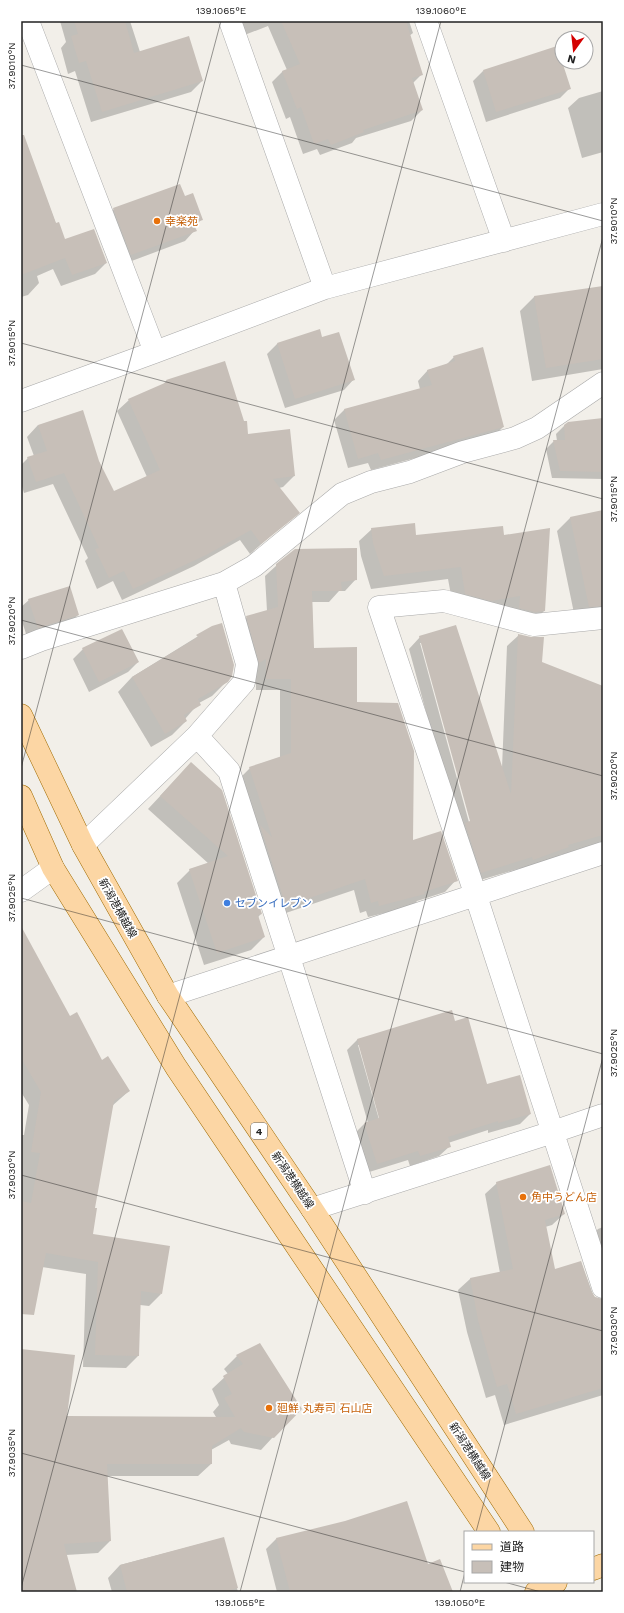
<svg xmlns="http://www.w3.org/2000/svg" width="624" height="1613" font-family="'Work Sans','Noto Sans JP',sans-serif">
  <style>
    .shadow { fill: #0003; fill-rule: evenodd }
    .building { fill: #c7bfb8 }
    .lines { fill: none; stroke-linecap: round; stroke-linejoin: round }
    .minor-casing { stroke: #a9a9a9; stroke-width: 23 }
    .major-casing { stroke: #a06b00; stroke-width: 23 }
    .minor { stroke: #fff; stroke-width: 22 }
    .major { stroke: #fcd6a4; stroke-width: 22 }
    .ticks { fill: none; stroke: #222; stroke-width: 1; stroke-opacity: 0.45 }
    .food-dot { fill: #e8710a; stroke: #fff; stroke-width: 1.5 }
    .shop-dot { fill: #3f7fe0; stroke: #fff; stroke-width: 1.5 }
    .labels { text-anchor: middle; stroke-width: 3.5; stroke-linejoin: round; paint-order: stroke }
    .shield { fill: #fff; stroke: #646464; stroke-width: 1 }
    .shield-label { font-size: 10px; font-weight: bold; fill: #222 }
    .food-label { font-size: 11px; fill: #c56008; stroke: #fff; text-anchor: start }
    .shop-label { font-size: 11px; fill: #366cbe; stroke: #fff; text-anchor: start }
    .street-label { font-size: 11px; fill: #222; stroke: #fff }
    .neatline { fill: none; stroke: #222; stroke-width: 1.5 }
    .ticks-label { font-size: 10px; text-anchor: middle; fill: #222 }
  </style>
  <rect width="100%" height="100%" fill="#f2efe9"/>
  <!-- shadow -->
  <path class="shadow" d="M60 21H130L140 52 202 81 191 92 91 122 75 71 68 74 61 48 66 42Z
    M237 21H409L413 33 409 36 421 75 413 83 422 110 411 121 356 138 352 143 320 155 317 149 303 154 290 117 286 119 272 82 283 71 287 70 268 26 242 36Z
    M483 71 570 88 560 98 486 122 473 81Z
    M603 91V152L582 158 568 108 579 98Z
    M21 132 56 224 64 241 106 263 95 274 61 286 53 269 37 276 39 283 28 295 21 297Z
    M184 197 202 219 194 227 195 230 185 241 121 265 104 219 114 209Z
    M603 287V369L532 381 520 311 534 297Z
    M322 338 354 379 344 390 285 408 267 354 277 344Z
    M454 357 503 427 493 437 371 470 368 463 348 468 334 420 344 410 420 389 418 381 428 370 446 365Z
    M224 363 247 435 294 476 283 487 279 488 298 512 250 554 240 540 194 566 122 600 113 581 97 589 85 561 88 558 53 484 24 493 21 483V465L28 458 34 456 27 437 38 425 99 462 113 493 147 477 117 411 129 400 162 386 166 381Z
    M603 419V479L552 478 546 449 554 441H557L556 434 564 426Z
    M603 511V612L575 618 557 531 570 518Z
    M372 529 415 536H503L544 611 532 624 453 606 448 579 371 589 361 556 359 541Z
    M277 565 356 579 345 591H339L329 602H312L313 649 356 703 412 842 456 880 445 892 417 901 413 906 368 917 366 911 360 913 354 890 274 917 239 779 250 768 280 758V690H256V669L236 628 247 617 267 611 265 576Z
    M29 600 78 615 68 625 27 637 21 618V607Z
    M213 627 227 681 212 696 199 703 185 719 186 721 172 735 151 747 118 692 132 677Z
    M519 635 541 663 603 687V844L560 855 556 858 521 870V868L470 883 458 830 409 649 420 637 502 768 507 646ZM420 643H422L472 826H470Z
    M83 649 138 662 128 672 89 692 73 659Z
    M191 763 261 914 258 917 264 937 251 950 204 965 177 883 190 870 209 864 148 809Z
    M21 940 69 1017 102 1061 129 1091 112 1106 94 1209 92 1235 161 1294 149 1306 140 1305 138 1356 126 1368 83 1367 86 1274 42 1267 21 1311V1135H24L29 1105 21 1092Z
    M455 1023 487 1085 530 1114 520 1124 488 1133V1130L448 1143 450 1146 439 1156 410 1166 408 1160 366 1173 354 1134 364 1124 368 1123 347 1050 357 1040ZM358 1045H360L382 1123H380Z
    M497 1183 564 1214 552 1225 545 1227 554 1270 581 1262 594 1297 603 1300V1395L504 1425 495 1395 486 1398 467 1332 458 1290 470 1279 500 1273 485 1194Z
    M603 1227V1293L587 1241 598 1229Z
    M260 1344 273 1437 261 1450 231 1444 229 1440 211 1450V1464L198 1476H107L110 1541 98 1553 66 1555 76 1592H21V1350L66 1417H216L213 1412 219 1405 212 1389 228 1374 224 1369 237 1356Z
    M223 1538 238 1592H112L108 1578 120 1565Z
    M276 1539 427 1566 452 1592H277L266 1549Z"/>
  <!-- building -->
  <path class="building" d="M74 21H125L134 53 189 36 203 81 102 112 86 61 79 63 71 36 78 34Z
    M281 21H406L423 75 412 78 423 110 363 130 364 132 331 145 328 139 314 144 301 107 297 109 282 71 300 64Z
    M557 46 571 89 496 112 483 70Z
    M21 135H24L56 223 59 222 65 239 94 229 107 263 72 275 65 258 21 275Z
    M180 184 185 196 193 193 203 220 193 223 197 231 131 255 113 208Z
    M603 286V359L546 368 534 296Z
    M320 329 322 337 339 332 355 380 295 399 277 343Z
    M483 347 504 427 381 460 378 453 358 459 344 409 432 385 427 370 455 361 453 356Z
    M225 361 244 421H247L248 434 290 429 295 476 273 479 300 513 261 544 251 530 206 555 133 589 124 571 109 578 95 549 99 548 64 473 36 482 27 457 47 451 38 425 83 410 99 461 114 491 160 470 128 399 167 382 166 380Z
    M603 418V472L560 471 553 440H565L564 425 568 422Z
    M603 510V606L589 607 570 517Z
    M415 523 416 535 503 526 504 535 550 528 545 611 535 612 519 608 520 596 491 601 465 594 461 567 384 576 373 543 371 528Z
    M357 548V580L341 582 342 591H312L314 648 357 647V702L398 703 414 751 413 840 441 831 458 881 424 892 425 894 379 906 378 901 371 903 365 879 286 906 260 825 272 837 249 767 291 753V679H266V659L259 663 246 616 278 607 276 564 295 549Z
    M70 586 79 615 38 628 28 599Z
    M222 623 234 665 232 676 228 682 198 699 201 705 184 715 187 721 165 734 132 677 198 637 196 635 212 626Z
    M456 625 511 794 518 634 531 637H544L542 662 603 686V835L568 845 569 847 533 860 532 857 481 873 465 823 470 821 419 636Z
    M122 629 139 662 99 682 82 648Z
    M191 762 222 790 262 914 258 915 265 937 217 953 189 869 228 856 160 796Z
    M21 926 70 1016 77 1012 102 1060 108 1056 130 1091 114 1101 95 1208H97L93 1234 170 1246 162 1294 141 1291 139 1356 95 1355 98 1262 46 1253 34 1315 21 1314V1201L31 1203 40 1153 31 1152 41 1092 21 1058Z
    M452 1010 455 1021 468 1017 487 1084 520 1075 531 1114 498 1123V1121L448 1137 451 1147 420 1156 418 1151 377 1164 364 1123 379 1118 357 1039Z
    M550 1165 565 1214 545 1220 555 1269 581 1261 591 1291 595 1297 603 1299V1388L516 1414 507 1384 497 1387 478 1320 470 1278 513 1269 496 1182Z
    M260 1343 302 1409 274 1438 244 1432 241 1428 212 1446V1464H107L111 1541 64 1544 77 1592H21V1349L75 1355 67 1416 235 1417 224 1398 232 1394 223 1376 243 1364 236 1355Z
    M407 1501 428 1564 440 1559 453 1592H290L276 1538 345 1521Z
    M224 1537 238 1588 224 1592H127L120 1565Z"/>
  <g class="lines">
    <!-- minor casing -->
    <g class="minor-casing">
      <path id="minor" d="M28 21 155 352
        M230 21 325 288
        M426 21 504 241
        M21 401 155 352 325 288 603 214
        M603 618 534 625 444 601 379 607 476 896 603 1287
        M21 648 41 640 224 583 254 566 342 494 371 482 410 472 463 452 515 438 537 428 603 383
        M197 736 229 771 365 1193
        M83 845 197 736 244 682 247 664 224 583
        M21 891 53 868
        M168 996 603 853
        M312 1209 553 1132 603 1115"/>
    </g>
    <!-- major casing -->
    <g class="major-casing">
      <path id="major" d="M21 715 83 845 168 996 312 1209 523 1532
        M21 796 53 868 176 1067 489 1532
        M593 1569 603 1565
        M536 1592 556 1582"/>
    </g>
    <!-- minor -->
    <use href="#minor" class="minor"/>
    <!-- major -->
    <use href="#major" class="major"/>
  </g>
  <!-- ticks -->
  <path class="ticks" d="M21 65 603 221M21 343 603 499M21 620 603 776M21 768 221 21M21 898 603 1054M21 1175 603 1331M21 1453 465 1572M476 1532 603 1057M504 1582 541 1592M21 1588 441 21M240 1592 603 237M460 1592 465 1572"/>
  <!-- markers -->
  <g class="food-dot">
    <circle cx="157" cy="221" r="4"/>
    <circle cx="523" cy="1197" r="4"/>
    <circle cx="269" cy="1408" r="4"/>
  </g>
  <circle class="shop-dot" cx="227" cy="903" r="4"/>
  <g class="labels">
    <!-- shield labels -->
    <rect class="shield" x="251" y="1123" width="16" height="16" rx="3"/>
    <g class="shield-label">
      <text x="259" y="1135">4</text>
    </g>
    <!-- food labels -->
    <g class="food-label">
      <text x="165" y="225">幸楽苑</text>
      <text x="531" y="1201">角中うどん店</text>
      <text x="277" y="1412">廻鮮 丸寿司 石山店</text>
    </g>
    <!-- shop labels -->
    <g class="shop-label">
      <text x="235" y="907">セブンイレブン</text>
    </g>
    <!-- street labels -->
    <g class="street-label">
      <text transform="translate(118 908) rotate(61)" y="4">新潟港横越線</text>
      <text transform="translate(293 1180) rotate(56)" y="4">新潟港横越線</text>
      <text transform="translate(470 1451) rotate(57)" y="4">新潟港横越線</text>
    </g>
  </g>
  <!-- border -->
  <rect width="624" height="1613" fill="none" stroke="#ffffff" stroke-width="44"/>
  <!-- legend -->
  <rect x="464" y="1531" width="130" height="52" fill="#ffffff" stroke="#a7a7a7"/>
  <rect x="472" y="1544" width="20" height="6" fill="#fcd6a4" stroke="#a7a7a7"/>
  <text x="500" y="1551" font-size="12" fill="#222222">道路</text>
  <rect x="472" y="1561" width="20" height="12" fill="#c7bfb8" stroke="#a7a7a7"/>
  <text x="500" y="1571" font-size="12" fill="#222222">建物</text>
  <!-- north arrow -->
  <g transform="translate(574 50) rotate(195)"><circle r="19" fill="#ffffff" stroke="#a7a7a7"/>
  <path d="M0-3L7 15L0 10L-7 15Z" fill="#d40000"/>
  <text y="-6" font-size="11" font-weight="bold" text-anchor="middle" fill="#222222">N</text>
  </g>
  <rect x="22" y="22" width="580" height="1569" class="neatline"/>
  <g class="ticks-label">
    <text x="221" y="14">139.1065°E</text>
    <text x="441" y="14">139.1060°E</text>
    <text transform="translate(11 66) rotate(-90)" y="4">37.9010°N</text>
    <text transform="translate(613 221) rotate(-90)" y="4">37.9010°N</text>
    <text transform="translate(11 343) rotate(-90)" y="4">37.9015°N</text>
    <text transform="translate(613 499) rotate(-90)" y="4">37.9015°N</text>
    <text transform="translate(11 621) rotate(-90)" y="4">37.9020°N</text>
    <text transform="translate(613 776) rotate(-90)" y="4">37.9020°N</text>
    <text transform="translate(11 898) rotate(-90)" y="4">37.9025°N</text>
    <text transform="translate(613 1053) rotate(-90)" y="4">37.9025°N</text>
    <text transform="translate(11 1175) rotate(-90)" y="4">37.9030°N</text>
    <text transform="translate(613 1331) rotate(-90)" y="4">37.9030°N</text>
    <text transform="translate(11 1453) rotate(-90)" y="4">37.9035°N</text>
    <text x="240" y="1606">139.1055°E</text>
    <text x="460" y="1606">139.1050°E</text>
  </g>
</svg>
